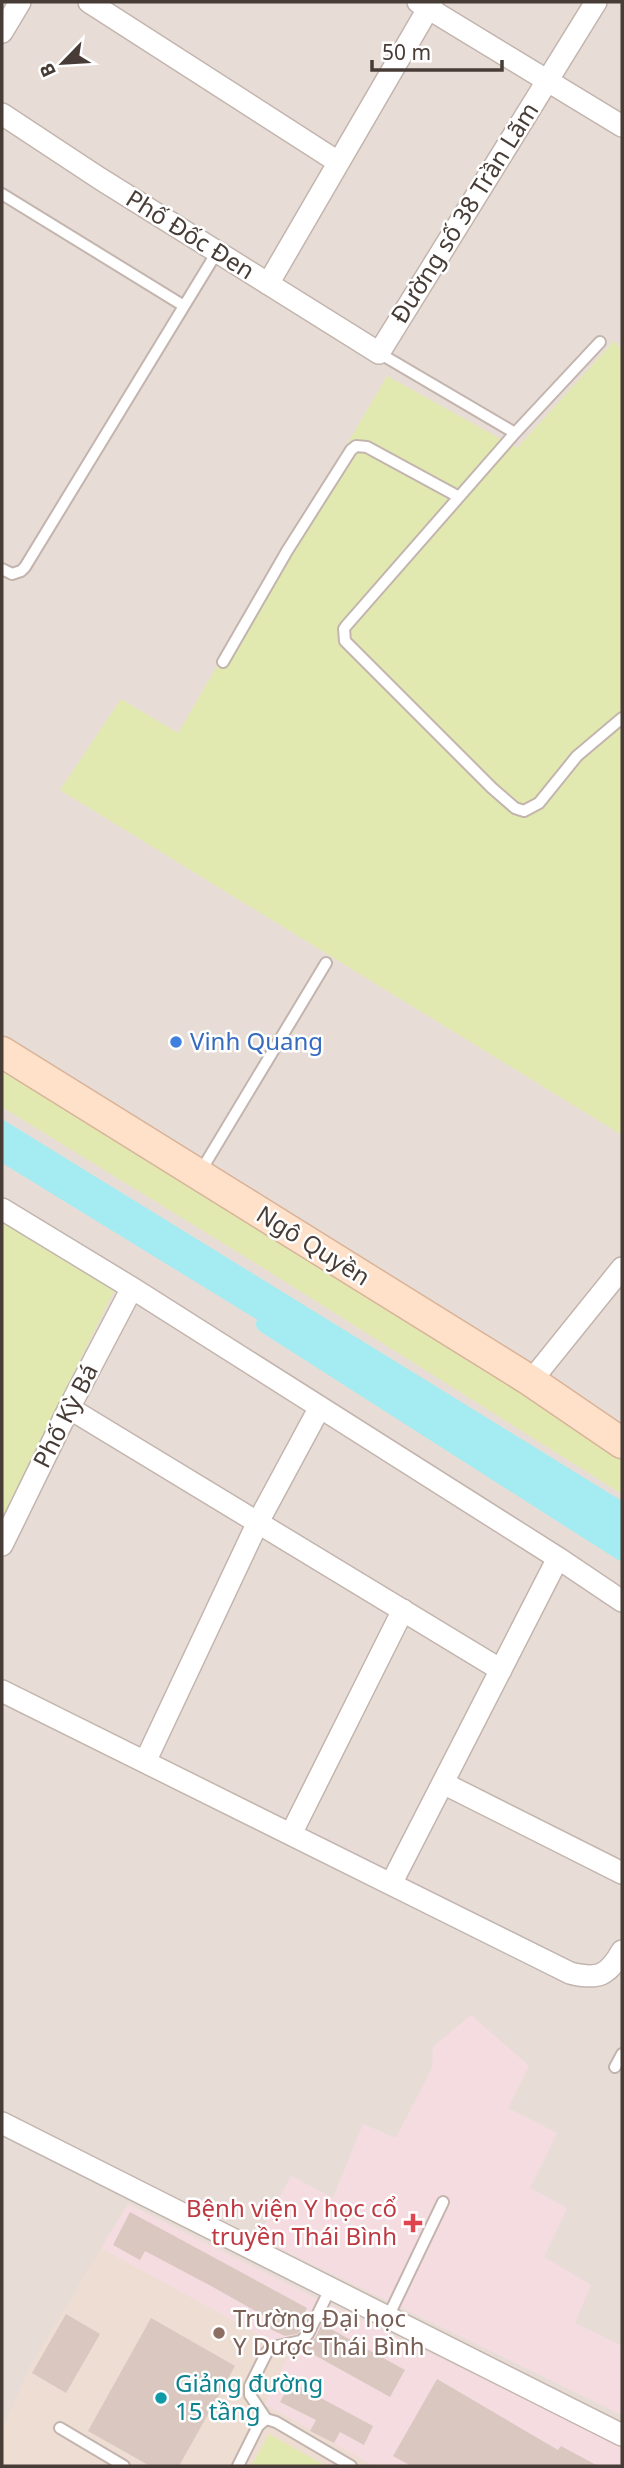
<svg xmlns="http://www.w3.org/2000/svg" width="624" height="2468" font-family="'Noto Sans',sans-serif">
  <style>
    .residential { fill: #e8ddd6 }
    .education { fill: #eeddd2 }
    .medical { fill: #f5dce1 }
    .green { fill: #e2e9b0 }
    .water { fill: #a4ecf2 }
    .lines { fill: none; stroke-linecap: round; stroke-linejoin: round }
    .canal { stroke: #a4ecf2; stroke-width: 18 }
    .building { fill: #d9c7c0 }
    .lane-casing { stroke: #c3b5ae; stroke-width: 14 }
    .street-casing { stroke: #c3b5ae; stroke-width: 24 }
    .secondary-casing { stroke: #d8b399; stroke-width: 33 }
    .lane { stroke: #fff; stroke-width: 10 }
    .street { stroke: #fff; stroke-width: 21 }
    .secondary { stroke: #ffe0c8; stroke-width: 30 }
    .shop-dot { fill: #3f7fe0; stroke: #fff; stroke-width: 2.5 }
    .health-dot { fill: #e0444e; stroke: #fff; stroke-width: 2.5 }
    .education-dot { fill: #8d6e63; stroke: #fff; stroke-width: 2.5 }
    .culture-dot { fill: #0f9aa8; stroke: #fff; stroke-width: 2.5 }
    .labels { text-anchor: middle; stroke-width: 5; stroke-linejoin: round; paint-order: stroke }
    .street-label { font-size: 24px; fill: #483c37; stroke: #fff }
    .shop-label { font-size: 24px; fill: #366cbe; stroke: #fff; text-anchor: start }
    .health-label { font-size: 24px; fill: #be3a42; stroke: #fff; text-anchor: end }
    .education-label { font-size: 24px; fill: #785e54; stroke: #fff; text-anchor: start }
    .culture-label { font-size: 24px; fill: #0d838f; stroke: #fff; text-anchor: start }
  </style>
  <rect width="100%" height="100%" fill="#f4ede8"/>
  <!-- residential -->
  <path class="residential" d="M2 2H622V2466H2Z"/>
  <!-- education -->
  <path class="education" d="M128 2204 324 2302 622 2446V2466H2V2430L32 2363Z"/>
  <!-- medical -->
  <path class="medical" d="M471 2015 529 2066 508 2108 557 2133 530 2188 567 2208 544 2257 591 2285 575 2323 622 2346V2415L258 2238 291 2176 333 2198 363 2124 396 2138 432 2068 433 2047Z
    M128 2204 324 2302 622 2446V2466H374L265 2404 290 2352 101 2248Z"/>
  <!-- green -->
  <path class="green" d="M614 341 622 349V1135L60 790 121 699 178 733 387 376 517 448Z
    M2 1063 622 1452V1494L268 1271 2 1107Z
    M2 1221 115 1289 2 1518Z
    M269 2434 326 2466H251Z"/>
  <!-- water -->
  <path class="water" d="M2 1119 622 1501V1544L2 1163Z"/>
  <g class="lines">
    <!-- canal -->
    <path class="canal" d="M265 1324 622 1552"/>
  </g>
  <!-- building -->
  <path class="building" d="M130 2212 307 2308 304 2314 308 2317 302 2329 297 2334 285 2336 266 2327 270 2319 211 2286 145 2251 140 2260 113 2245Z
    M66 2314 100 2334 66 2393 32 2373Z
    M151 2318 235 2366 179 2466H150L88 2431Z
    M322 2324 405 2370 390 2397 309 2352 310 2350 305 2348 315 2338Z
    M437 2379 558 2450 561 2446 598 2466H411L393 2456Z
    M291 2382 373 2426 364 2445 340 2432 334 2443 310 2431 316 2420 280 2402Z"/>
  <g class="lines">
    <!-- lane casing -->
    <g class="lane-casing">
      <path id="lane" d="M2 194 184 306
        M379 353 515 433 600 342
        M515 433 346 626 344 629 345 641 492 788 515 808 524 811 539 803 577 756 622 718
        M2 569 12 574 21 571 25 567 217 252
        M223 662 287 551 351 450 356 446 367 447 459 497
        M199 1174 326 963
        M615 2067 622 2054
        M388 2317 443 2202
        M266 2419 250 2395V2386L267 2352 273 2347 301 2341 308 2334 331 2287
        M60 2428 124 2466
        M238 2466 258 2426 266 2419 276 2422 351 2466"/>
    </g>
    <!-- street casing -->
    <g class="street-casing">
      <path id="street" d="M89 2 338 162
        M418 2 622 126
        M2 32 20 2
        M2 114 99 178 379 353 596 2
        M268 284 432 2
        M2 1209 132 1288 558 1558 622 1601
        M531 1381 622 1268
        M69 1408 501 1670
        M2 1545 69 1408 132 1288
        M2 1691 570 1973C598 1980 608 1976 622 1951
        M145 1762 258 1522 320 1407
        M443 1783 622 1873
        M291 1834 403 1610
        M391 1884 558 1558
        M2 2123 622 2435"/>
    </g>
    <!-- secondary casing -->
    <g class="secondary-casing">
      <path id="secondary" d="M2 1052 531 1381 622 1443"/>
    </g>
    <!-- lane -->
    <use href="#lane" class="lane"/>
    <!-- street -->
    <use href="#street" class="street"/>
    <!-- secondary -->
    <use href="#secondary" class="secondary"/>
  </g>
  <!-- markers -->
  <circle class="shop-dot" cx="176" cy="1042" r="7"/>
  <path class="health-dot" d="M409.5 2212.5h7v7h7v7h-7v7h-7v-7h-7v-7h7z"/>
  <circle class="education-dot" cx="219" cy="2333" r="7"/>
  <circle class="culture-dot" cx="161" cy="2398" r="7"/>
  <g class="labels">
    <!-- street labels -->
    <g class="street-label">
      <text transform="translate(465 213) rotate(-58)" y="8">Đường số 38 Trần Lãm</text>
      <text transform="translate(190 235) rotate(32)" y="8">Phố Đốc Đen</text>
      <text transform="translate(313 1246) rotate(32)" y="8">Ngô Quyền</text>
      <text transform="translate(66 1416) rotate(-63)" y="8">Phố Kỳ Bá</text>
    </g>
    <!-- shop labels -->
    <g class="shop-label">
      <text x="190" y="1050">Vinh Quang</text>
    </g>
    <!-- health labels -->
    <g class="health-label">
      <text x="397" y="2217">Bệnh viện Y học cổ<tspan x="397" dy="28">truyền Thái Bình</tspan></text>
    </g>
    <!-- education labels -->
    <g class="education-label">
      <text x="233" y="2327">Trường Đại học<tspan x="233" dy="28">Y Dược Thái Bình</tspan></text>
    </g>
    <!-- culture labels -->
    <g class="culture-label">
      <text x="175" y="2392">Giảng đường<tspan x="175" dy="28">15 tầng</tspan></text>
    </g>
  </g>
  <!-- border -->
  <rect width="624" height="2468" fill="none" stroke="#483c37" stroke-width="7"/>
  <!-- north arrow -->
  <g transform="translate(63 63) rotate(245)" stroke="#ffffff" stroke-width="5" paint-order="stroke">
  <path d="M0-5L12 26L0 18L-12 26Z" fill="#483c37"/>
  <text y="-10" font-size="19" font-weight="bold" text-anchor="middle" fill="#483c37">B</text>
  </g>
  <!-- scale -->
  <path d="M372 60v10h130v-10" fill="none" stroke="#483c37" stroke-width="3.5"/>
  <text x="382" y="60" font-size="21" fill="#483c37" stroke="#ffffff" stroke-width="5" paint-order="stroke">50 m</text>
</svg>
